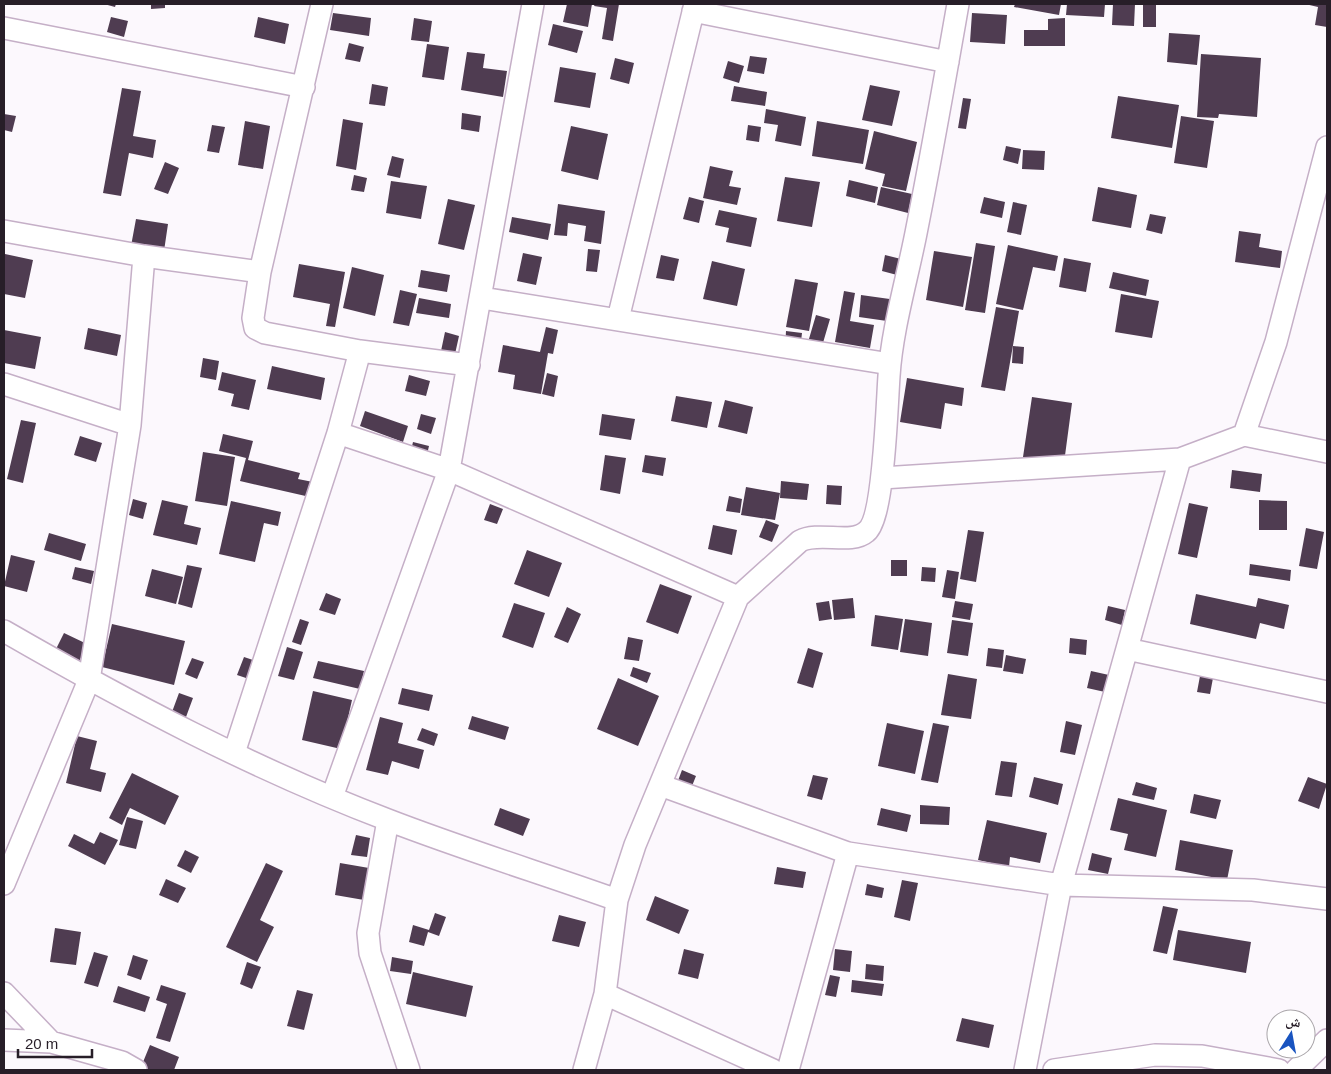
<svg xmlns="http://www.w3.org/2000/svg" width="1331" height="1074" font-family="Helvetica,'Noto Naskh Arabic',sans-serif">
  <style>
    .building { fill: #4f3c51 }
    .lines { fill: none; stroke-linecap: round; stroke-linejoin: round }
    .street-casing { stroke: #c5afc7; stroke-width: 24 }
    .street { stroke: #fff; stroke-width: 21 }
  </style>
  <rect width="100%" height="100%" fill="#fcf8fd"/>
  <!-- building -->
  <path class="building" d="M104 4H116L115 7Z
    M151 4H165V8L151 9Z
    M567 4H592L588 27 563 22Z
    M595 4H619L613 41 602 39 607 8 594 6Z
    M1015 4H1061L1059 15 1014 7Z
    M1067 4H1105L1104 17 1066 15Z
    M1113 4H1135L1134 26 1112 25Z
    M1305 4H1327V27L1315 25 1318 7Z
    M1143 5H1156V27H1143Z
    M333 13 371 18 369 36 330 30Z
    M972 13 1007 15 1005 44 970 42Z
    M111 17 128 21 124 37 107 32Z
    M258 17 289 24 285 44 254 37Z
    M414 18 432 21 429 42 411 40Z
    M1065 18V46H1024V30H1048V19Z
    M553 24 583 31 577 53 548 45Z
    M1169 33 1200 35 1197 65 1167 62Z
    M349 43 364 47 360 62 345 59Z
    M427 44 449 47 444 80 422 77Z
    M467 52 485 54 483 68 507 71 503 97 461 90Z
    M1201 54 1261 58 1257 117 1219 114 1218 118 1197 117Z
    M750 56 767 58 764 74 747 71Z
    M615 58 634 63 629 84 610 79Z
    M728 61 744 66 739 83 723 78Z
    M560 67 596 73 590 108 554 102Z
    M372 84 388 87 385 106 369 104Z
    M870 85 900 91 892 126 862 120Z
    M734 86 767 92 765 106 731 101Z
    M122 88 141 91 133 136 156 140 153 158 129 153 121 196 103 193Z
    M1118 96 1179 105 1172 148 1111 138Z
    M963 98 971 99 966 129 958 128Z
    M766 109 806 117 801 146 775 141 778 125 764 123Z
    M462 113 481 116 479 132 461 129Z
    M4 114 16 116 12 132 4 130Z
    M1181 116 1214 121 1207 168 1174 163Z
    M343 119 363 123 356 170 336 166Z
    M245 121 270 126 263 169 238 165Z
    M817 121 869 130 863 164 812 156Z
    M212 125 225 127 219 153 207 151Z
    M748 125 761 127 759 142 746 140Z
    M571 126 608 134 598 180 561 171Z
    M874 131 917 142 906 191 882 186 885 174 865 169Z
    M1006 146 1021 149 1018 164 1003 160Z
    M1023 150 1045 151 1044 170 1022 169Z
    M392 156 404 159 400 178 387 175Z
    M165 162 179 168 168 194 154 189Z
    M710 166 733 171 729 186 741 188 737 205 703 198Z
    M354 175 367 178 364 192 351 190Z
    M785 177 820 182 812 227 777 221Z
    M849 180 878 187 875 203 846 196Z
    M391 181 427 186 421 219 386 213Z
    M881 187 912 194 908 213 877 205Z
    M1098 187 1137 195 1131 228 1092 221Z
    M689 197 704 201 699 223 683 219Z
    M984 197 1005 202 1002 218 980 213Z
    M448 199 475 205 464 250 438 244Z
    M1013 202 1027 205 1021 235 1007 232Z
    M558 204 605 211 601 244 584 241 586 226 568 223 567 236 554 235Z
    M719 210 757 218 751 247 726 242 729 228 715 225Z
    M1150 214 1166 217 1162 234 1146 230Z
    M512 217 551 224 548 240 509 232Z
    M136 219 168 224 164 251 131 246Z
    M1239 231 1261 234 1259 247 1282 251 1280 268 1235 262Z
    M976 243 995 246 985 313 965 310Z
    M1008 245 1058 256 1055 271 1033 267 1023 310 996 304Z
    M588 249 600 250 597 272 586 271Z
    M934 251 972 257 963 307 926 300Z
    M523 253 542 257 536 285 517 281Z
    M5 254 33 260 25 298 4 294Z
    M661 255 679 259 674 281 656 278Z
    M885 255 901 259 897 275 882 271Z
    M1064 258 1091 263 1086 292 1059 287Z
    M712 261 745 269 737 306 703 299Z
    M299 264 345 272 335 327 326 326 330 304 293 297Z
    M352 267 384 275 375 316 343 308Z
    M421 270 450 275 447 292 418 287Z
    M1113 272 1149 280 1146 296 1109 288Z
    M795 279 818 283 809 331 786 327Z
    M400 290 417 294 409 326 393 323Z
    M844 291 855 293 850 321 874 325 870 348 835 342Z
    M1121 294 1159 301 1152 338 1115 332Z
    M861 295 904 301 901 323 859 317Z
    M419 298 451 304 449 318 416 313Z
    M996 307 1019 311 1005 391 981 387Z
    M816 315 830 319 820 353 806 349Z
    M546 327 558 330 553 354 548 353 541 394 513 389 515 375 498 372 503 345 540 352Z
    M88 328 121 335 117 356 84 349Z
    M4 330 41 337 35 369 4 363Z
    M786 331 802 333 800 350 785 349Z
    M445 332 459 336 455 354 441 351Z
    M1013 346 1024 347 1023 364 1012 363Z
    M203 358 219 361 216 380 200 377Z
    M272 366 325 378 321 400 267 389Z
    M222 372 256 380 249 410 231 406 234 394 218 390Z
    M547 373 558 376 554 397 542 394Z
    M409 375 430 381 426 396 405 391Z
    M907 378 964 388 962 406 945 403 941 429 900 422Z
    M676 396 712 402 707 428 671 421Z
    M1032 397 1072 403 1064 463 1023 457Z
    M725 400 753 407 747 434 718 427Z
    M365 411 408 426 403 442 360 426Z
    M421 414 436 418 431 434 417 429Z
    M602 414 635 419 631 440 599 435Z
    M21 420 36 423 23 483 7 479Z
    M223 434 253 441 248 460 300 473 298 479 313 482 310 497 240 481 246 458 219 451Z
    M80 436 102 443 96 462 74 455Z
    M413 442 429 446 425 463 409 459Z
    M203 452 235 457 227 506 195 501Z
    M605 455 626 458 620 494 600 490Z
    M645 455 666 458 663 476 642 472Z
    M1232 470 1262 474 1260 492 1230 488Z
    M781 481 809 484 807 500 780 498Z
    M827 485 842 486 841 505 826 504Z
    M746 487 780 493 775 520 741 515Z
    M729 496 742 499 740 513 726 511Z
    M133 499 147 503 143 519 129 515Z
    M162 500 188 506 184 524 201 528 197 545 153 535Z
    M1259 500 1287 501V530H1259Z
    M231 501 281 512 278 526 264 523 255 562 219 554Z
    M1189 503 1208 507 1197 558 1178 554Z
    M490 504 503 509 497 524 484 520Z
    M766 520 779 525 772 542 759 537Z
    M713 525 737 530 732 555 708 549Z
    M1306 528 1324 532 1317 569 1299 566Z
    M968 530 984 532 976 582 960 579Z
    M49 533 86 544 81 561 44 550Z
    M527 550 562 563 549 597 514 584Z
    M11 555 35 561 27 592 4 586Z
    M891 560H907V576H891Z
    M1250 564 1291 570 1290 581 1249 575Z
    M187 565 202 568 192 608 178 604Z
    M75 567 94 571 91 584 72 579Z
    M922 567 936 568 935 582 921 581Z
    M152 569 183 577 176 604 145 596Z
    M947 570 959 572 955 599 942 597Z
    M660 584 692 596 678 634 646 622Z
    M326 593 341 599 335 615 319 610Z
    M1196 594 1256 607 1258 598 1289 605 1284 629 1260 623 1256 639 1190 624Z
    M853 598 855 618 834 620 832 600Z
    M829 601 832 619 819 621 816 603Z
    M955 601 973 604 970 620 952 617Z
    M514 603 545 613 533 648 502 637Z
    M1108 606 1125 610 1122 625 1105 620Z
    M567 607 581 614 568 643 554 637Z
    M875 615 903 619 898 650 871 646Z
    M300 619 309 622 301 645 292 642Z
    M905 619 932 623 928 656 900 652Z
    M952 620 973 623 968 656 947 653Z
    M112 624 185 641 174 685 102 667Z
    M64 633 87 644 78 664 54 653Z
    M628 637 643 640 639 661 624 659Z
    M1070 638 1087 640 1086 655 1069 653Z
    M287 647 303 652 294 680 278 676Z
    M808 648 823 653 813 688 797 683Z
    M988 648 1004 650 1002 668 986 666Z
    M1006 655 1026 659 1023 674 1003 671Z
    M244 657 256 661 249 679 237 675Z
    M192 658 204 662 197 679 185 674Z
    M318 661 364 671 360 689 313 678Z
    M633 667 651 673 647 683 630 676Z
    M1091 671 1109 675 1105 692 1087 688Z
    M948 674 977 679 971 719 941 715Z
    M1200 676 1213 678 1210 694 1197 692Z
    M618 678 659 696 638 746 597 729Z
    M402 688 433 695 429 711 398 704Z
    M313 691 352 700 341 749 302 740Z
    M179 693 193 698 186 717 172 712Z
    M472 716 509 727 505 740 468 729Z
    M380 717 403 723 398 743 424 750 419 769 392 761 388 775 366 770Z
    M1066 721 1082 725 1075 755 1060 752Z
    M887 723 924 731 915 774 878 766Z
    M933 723 949 726 938 783 921 780Z
    M422 728 438 734 434 746 417 740Z
    M77 736 97 741 90 769 106 773 101 792 66 783Z
    M1001 761 1017 763 1012 797 995 795Z
    M682 770 696 776 690 791 676 786Z
    M132 773 179 796 165 825 130 808 122 825 109 818Z
    M813 775 828 778 822 800 807 796Z
    M1034 777 1063 784 1058 805 1029 797Z
    M1308 777 1327 784 1319 809 1298 801Z
    M1136 782 1157 788 1154 800 1132 795Z
    M1194 794 1221 800 1216 819 1190 813Z
    M1118 798 1167 810 1156 857 1124 850 1128 834 1110 830Z
    M920 805 950 807 949 825 920 824Z
    M500 808 530 819 523 836 494 825Z
    M881 808 911 815 907 832 877 825Z
    M127 817 143 821 136 849 119 845Z
    M987 820 1047 833 1040 863 1010 857 1009 867 978 860Z
    M100 832 118 840 105 865 68 846 74 834 94 844Z
    M356 835 370 838 367 857 351 855Z
    M1180 840 1233 850 1227 880 1175 870Z
    M185 850 199 857 191 873 177 866Z
    M1092 853 1112 858 1108 874 1088 870Z
    M266 863 283 871 260 920 274 927 257 962 226 947Z
    M340 863 369 868 364 900 335 895Z
    M777 867 806 872 803 888 774 884Z
    M166 879 186 888 178 903 159 895Z
    M902 880 918 883 910 921 894 917Z
    M867 884 884 888 882 898 865 895Z
    M655 896 689 910 679 934 646 920Z
    M1163 906 1178 909 1167 954 1153 951Z
    M435 913 446 917 439 936 428 932 424 946 409 942 413 925 429 930Z
    M559 915 586 922 579 947 552 941Z
    M55 928 81 932 76 965 50 962Z
    M1178 930 1251 942 1246 973 1173 960Z
    M684 949 704 954 698 979 678 974Z
    M835 949 852 951 850 972 833 970Z
    M94 952 108 956 98 987 84 983Z
    M133 955 148 960 141 980 127 975Z
    M392 957 413 961 411 974 390 971Z
    M247 962 261 967 252 989 240 984Z
    M866 964 884 966 883 981 865 979Z
    M413 972 473 986 466 1017 406 1004Z
    M830 975 840 977 836 997 825 995Z
    M852 980 884 984 882 996 851 992Z
    M161 985 186 993 170 1042 156 1038 167 1004 156 1000Z
    M118 986 150 997 145 1012 113 1002Z
    M297 990 313 994 304 1030 287 1026Z
    M962 1018 994 1025 989 1048 956 1041Z
    M150 1045 179 1057 174 1070H150L141 1067Z"/>
  <g class="lines">
    <!-- street casing -->
    <g class="street-casing">
      <path id="street" d="M322 4 260 272 253 318 255 328 265 333 360 351 469 365
        M693 11 948 62
        M4 28 304 87
        M4 231 144 256 260 272
        M482 298 890 364
        M618 319 695 4
        M4 384 130 425
        M338 433 449 470 738 597
        M1244 435 1327 452
        M882 478 1180 459
        M4 631C127 702 254 769 388 820 463 849 541 873 617 900
        M1127 649 1327 692
        M234 753 338 433 360 351
        M660 785 848 853 1061 885 1253 890 1327 899
        M332 797 449 470 533 4
        M388 820 368 933 370 953 409 1070
        M4 884 89 680 130 425 144 256
        M4 993 51 1042
        M605 994 773 1070
        M4 1040 51 1042 122 1062 136 1070
        M584 1070 605 994 617 900 635 845 738 597 800 541C819 531 851 545 866 532 884 519 887 403 889 376 892 328 908 276 917 228 932 153 945 78 958 4
        M788 1070 848 853
        M1025 1070 1061 885 1180 459 1244 435 1276 342 1327 147
        M1054 1070 1155 1055 1202 1056 1279 1070
        M1296 1070 1327 1040"/>
    </g>
    <!-- street -->
    <use href="#street" class="street"/>
  </g>
  <!-- border -->
  <rect width="1331" height="1074" fill="none" stroke="#271e28" stroke-width="10"/>
  <!-- north arrow -->
  <g transform="translate(1291 1034) rotate(11)"><circle r="24" fill="#ffffff" stroke="#a9a5a9"/>
  <path d="M0-4L9 19L0 12L-9 19Z" fill="#1954c0"/>
  <text y="-8" font-size="14" font-weight="bold" text-anchor="middle" fill="#271e28">ش</text>
  </g>
  <!-- scale -->
  <path d="M18 1049v8h74v-8" fill="none" stroke="#271e28" stroke-width="2.5"/>
  <text x="25" y="1049" font-size="15" fill="#271e28" stroke="#ffffff" stroke-width="4" paint-order="stroke">20 m</text>
</svg>
